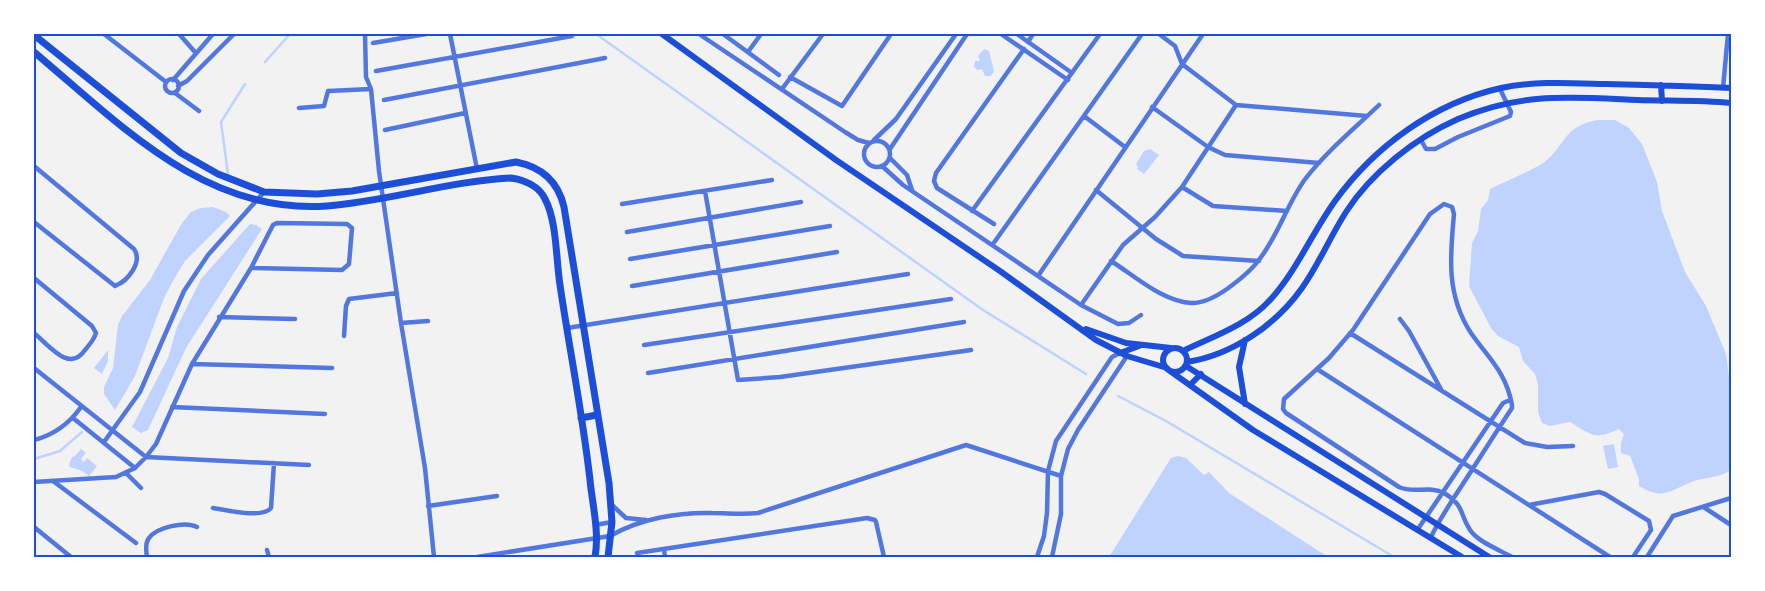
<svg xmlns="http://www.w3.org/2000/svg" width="1765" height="591" font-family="Commissioner,sans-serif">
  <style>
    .water { fill: #bfd3fe }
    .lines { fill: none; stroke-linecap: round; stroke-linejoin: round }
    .stream { stroke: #bfd3fe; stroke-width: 2.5 }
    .minor { stroke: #5277de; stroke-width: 4.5 }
    .secondary { stroke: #1d4ed8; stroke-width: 6 }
    .primary { stroke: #1d4ed8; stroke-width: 7 }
    .neatline { fill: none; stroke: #1d4ed8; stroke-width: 2 }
  </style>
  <rect width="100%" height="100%" fill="#f2f2f2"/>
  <!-- water -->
  <path class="water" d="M984 49 989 51 994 71 991 76H985L982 69 977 70 974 66 975 61H980L978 56Z
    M1597 120H1615L1629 128 1642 144 1657 182 1662 211 1685 272 1706 306 1726 354 1731 392V470C1719 478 1707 477 1694 481 1670 490 1664 501 1639 486V479L1630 456 1621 453V443L1624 434 1619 429C1594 440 1593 436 1570 422L1550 426 1542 423 1538 412V385L1535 374 1523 361 1519 347 1498 336 1491 328 1469 286 1472 243 1478 231 1481 209 1488 200 1490 189C1506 181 1524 174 1540 165 1566 149 1560 127 1597 120Z
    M1150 149 1159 155 1144 174 1137 169 1138 167 1136 164 1144 151Z
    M213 207 226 212 230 216 185 261 174 279 164 298 135 376 115 410 104 394V387L113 368 118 325 122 316 150 280 182 223 191 212 201 208Z
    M250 224 256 225 262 229 186 348 148 430 141 433 132 427 168 358 177 327 201 279Z
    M108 350V361L102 374 94 368Z
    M1614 444 1618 467 1608 469 1603 446Z
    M81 449 86 453 81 459 84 462 87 458 97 466 89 476 82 471 70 467 69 465 72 457 75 456Z
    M1178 456 1186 458 1204 475 1209 472 1229 493 1328 557H1109L1171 458Z"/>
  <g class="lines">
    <!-- stream -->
    <path class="stream" d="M596 34 983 310 1086 374
      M265 62 290 34
      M228 174 221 122 245 84
      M1118 396 1166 421 1394 557
      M34 459 60 451 82 432"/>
    <!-- minor -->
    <path class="minor" d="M104 34 166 82
      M179 34 195 52
      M365 34 366 77 371 89 379 171 401 323 425 468 434 557
      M450 34 477 169
      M699 34 845 132 858 140 869 143
      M723 34 779 75
      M1001 34 1068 80
      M1017 34 1072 73
      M1159 34 1175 46 1182 64 1236 105 1367 116
      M1028 42 1033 34
      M373 43 426 34
      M748 52 761 34
      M376 71 572 36
      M790 77 842 106 891 34
      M165 86a7 7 0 1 1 14 0a7 7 0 1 1-14 0Z
      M173 80 213 34
      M178 86 187 81 234 34
      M1723 88 1728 34
      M782 89 823 34
      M175 93 199 111
      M384 100 605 58
      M1152 107 1208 147 1225 155 1319 163
      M299 108 324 106 328 91 371 89
      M1084 116 1125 147
      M385 130 465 113
      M874 140 896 119 956 34
      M1421 140 1426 149H1435L1458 137 1510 116 1511 112 1500 89
      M864 154a13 13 0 1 1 26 0a13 13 0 1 1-26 0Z
      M890 149 967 34
      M890 158 907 175 912 190
      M34 166 134 249C143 262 128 281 115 286L34 222
      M882 166 903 185 1081 305 1118 324 1129 323 1141 315
      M1182 187 1213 206 1287 211
      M1096 190 1156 239 1183 256 1259 261
      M705 191 738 380 780 377 971 350
      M622 204 772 180
      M972 211 1100 34
      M994 224 937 188 934 181 936 173 1024 49
      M627 232 801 202
      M993 244 1142 34
      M630 259 830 226
      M1111 261C1135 276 1163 302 1192 303 1205 303 1217 296 1227 289 1238 281 1250 272 1258 261 1278 237 1287 203 1306 178 1327 151 1354 129 1379 105
      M1038 276 1203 34
      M34 278 92 326 96 333C94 340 89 345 85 350 69 373 50 346 34 333
      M632 286 837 252
      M1081 305 1123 245 1155 217 1182 187 1236 105
      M219 317 295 319
      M1400 319 1409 331 1442 391
      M401 323 428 321
      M567 328 908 274
      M1350 333 1525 443 1547 447 1573 446
      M344 336 346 306 349 299 397 293
      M644 345 951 299
      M192 364 332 368
      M34 368 146 457 309 465
      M1317 369 1610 557
      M648 373 964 322
      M172 407 325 414
      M73 418 135 468
      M34 440C54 435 69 424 81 407
      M104 442 140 392 184 291 208 255 264 192
      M126 473 141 488
      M53 481 136 543
      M34 482 116 477 135 468 146 457 156 444 192 364 251 268 273 225 277 223 347 224 352 228 349 264 342 270 251 268
      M612 505 626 518 646 520
      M1529 505 1599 492 1605 494 1649 521 1651 530 1633 557
      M428 506 497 496
      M213 508C226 510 263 519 271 508L274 463
      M1705 508 1731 525
      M595 525 612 522
      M34 527 71 557
      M1418 529 1503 403 1510 400
      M1431 537C1437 524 1445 512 1453 499 1473 469 1492 438 1512 408V405C1506 372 1489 359 1471 333 1446 295 1450 256 1454 214L1452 207 1444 204 1430 214 1353 330 1329 358 1284 399 1283 409 1286 413 1399 487C1414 494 1429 485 1444 493 1465 506 1459 513 1470 530 1478 542 1500 550 1512 557
      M664 549 665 557
      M267 550 269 557
      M637 553 867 518 875 520 876 522 884 557
      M147 557C146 551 145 543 149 538 157 527 185 521 197 527
      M477 557 610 536C639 519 678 512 712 513 728 513 742 515 758 513L966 445 1061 476
      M1037 557 1044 536 1047 513 1048 471 1056 441 1112 357 1120 353
      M1052 557 1061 514V476L1068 449 1078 430 1127 356
      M1647 557 1673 516 1731 498"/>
    <!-- secondary -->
    <path class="secondary" d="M662 34 836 160 1000 271 1096 340 1127 356 1167 368
      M1661 85 1662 101
      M1086 329 1126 343 1171 348
      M1163 360a12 12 0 1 1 24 0a12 12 0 1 1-24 0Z
      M1183 351C1214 336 1248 325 1271 299 1297 270 1312 233 1335 201 1375 146 1434 103 1501 88 1534 81 1569 83 1603 84 1645 85 1688 86 1731 88
      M1120 353 1139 346
      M1187 362C1232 355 1276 325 1302 288 1319 264 1330 237 1346 212 1371 173 1415 138 1458 119 1521 92 1570 97 1637 100 1668 101 1700 100 1731 103
      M1186 366 1489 557
      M1170 371 1253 430 1462 557
      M1190 385 1201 374
      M1245 404 1239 367 1245 340"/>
    <!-- primary -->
    <path class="primary" d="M34 35 181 153 218 174 264 192 317 194 352 191 516 162C542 167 558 181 564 207L609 483 612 522 608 557
      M34 52C120 124 205 215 327 206 389 201 449 181 511 178 524 180 539 186 545 199 557 221 556 260 560 285 570 353 584 421 591 489 594 511 599 536 595 557
      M581 418 597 415"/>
  </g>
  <!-- border -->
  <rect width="1765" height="591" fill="none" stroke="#ffffff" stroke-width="70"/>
  <rect x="35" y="35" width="1695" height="521" class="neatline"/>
</svg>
